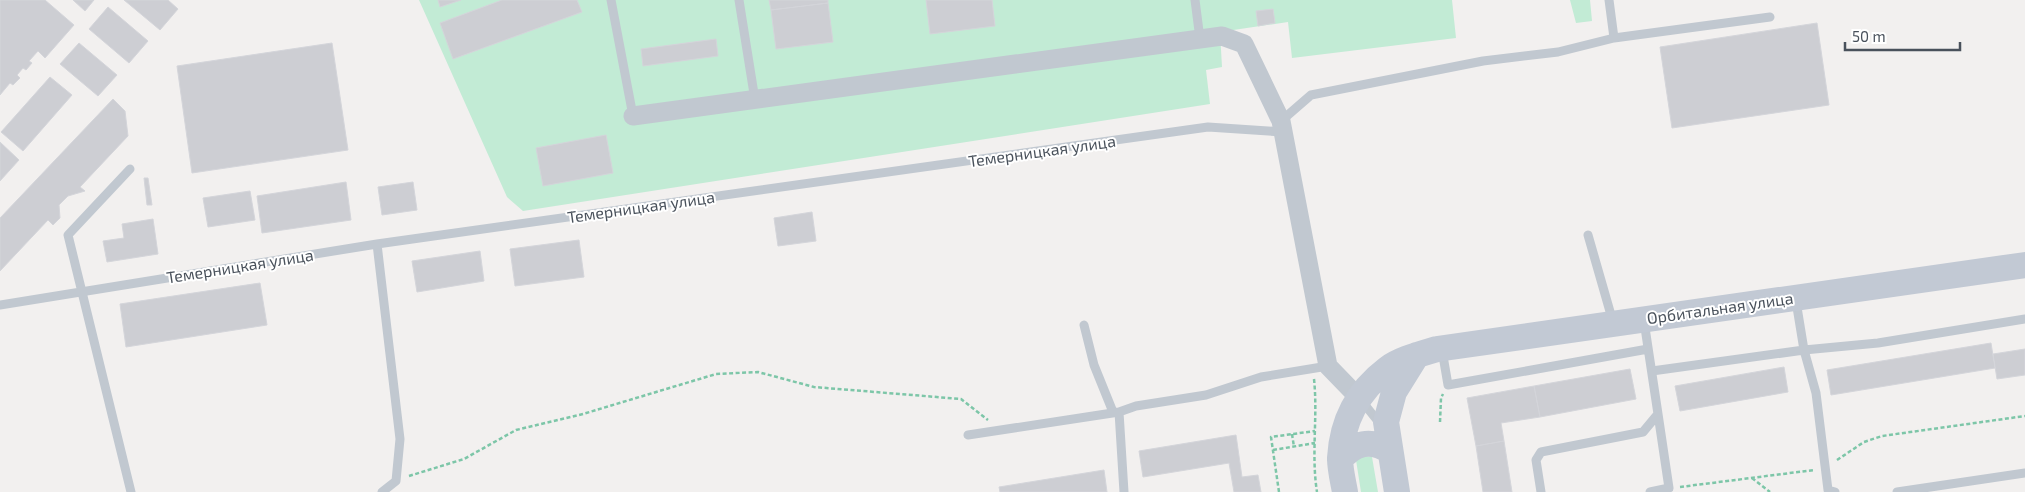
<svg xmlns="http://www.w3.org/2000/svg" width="2025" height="492" font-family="'Exo 2',sans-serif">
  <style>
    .green { fill: #c2ebd5 }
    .building { fill: #cdced3; stroke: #d4d5da }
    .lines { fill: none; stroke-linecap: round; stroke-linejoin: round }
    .path { stroke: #7dc6a8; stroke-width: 2.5; stroke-dasharray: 4 2.5; stroke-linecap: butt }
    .service { stroke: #c1c8d0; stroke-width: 9 }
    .minor { stroke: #c1c8d0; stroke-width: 19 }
    .secondary { stroke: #c2c9d4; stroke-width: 26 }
    .labels { text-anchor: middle; stroke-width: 4; stroke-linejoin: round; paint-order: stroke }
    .street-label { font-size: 16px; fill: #49515b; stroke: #fff }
  </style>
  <rect width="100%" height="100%" fill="#f2f0ef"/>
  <!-- green -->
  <path class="green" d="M419 0H1452L1456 38 1292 58 1288 22 1220 32 1222 67 1206 70 1210 104 523 211 507 197Z
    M1570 0H1590L1592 21 1576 23Z
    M1362 456 1372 457 1378 492H1361L1356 460Z"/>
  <!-- building -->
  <path class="building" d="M0 0H45L74 25 45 58 38 51 29 61 32 63 26 70 23 68 17 75 20 78 13 85 10 83 0 95Z
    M73 0H94L85 11Z
    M124 0H168L178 9 160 30Z
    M438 0H461L440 7Z
    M502 0H577L582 12 453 59 440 23Z
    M769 0H828V3L771 10Z
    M926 0H992L995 26 930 34Z
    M828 3 833 42 776 49 771 10Z
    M108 7 148 41 129 63 89 29Z
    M1273 9 1275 23 1258 26 1256 11Z
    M1817 23 1829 105 1672 128 1660 47Z
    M716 39 718 56 643 66 641 49Z
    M79 43 117 75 98 96 60 64Z
    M332 43 348 150 192 173 177 66Z
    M50 77 72 95 23 151 1 132Z
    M113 99 125 111 128 136 80 187 85 191 68 196 59 205 60 218 53 225 48 220 0 271V218Z
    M606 135 613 173 543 186 536 148Z
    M0 142 19 160 0 181Z
    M144 178H148L152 205H147Z
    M346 182 351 220 262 233 257 196Z
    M413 182 417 210 382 215 378 187Z
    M250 191 255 220 208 227 203 198Z
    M812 212 816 241 778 246 774 218Z
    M153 219 158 254 107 262 103 241 124 238 122 224Z
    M579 240 584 277 515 286 510 249Z
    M480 251 484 281 417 292 412 261Z
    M260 283 267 325 126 347 120 304Z
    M1991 343 1995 368 1831 395 1827 370Z
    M2025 349V375L1997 379 1993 354Z
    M1784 367 1788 392 1680 411 1675 386Z
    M1630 369 1636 399 1540 417 1534 386Z
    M1534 386 1540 417 1501 423 1504 441 1476 446 1467 398Z
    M1236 435 1242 477 1258 475 1261 492H1234L1229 463 1143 477 1139 451Z
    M1504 441 1512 492H1483L1476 446Z
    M1104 470 1107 492H1000L999 487Z"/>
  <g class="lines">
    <!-- path -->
    <path class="path" d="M1314 379C1318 417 1311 454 1317 492
      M1440 422 1441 398 1443 394
      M1292 434 1294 447
      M1273 450 1315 443
      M1837 460 1864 442 1882 436 2025 416
      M409 476 464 459 516 430 583 414 716 374 758 372 814 387 961 399 988 420
      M1752 478 1770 492
      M1680 487 1814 470
      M1279 492 1271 437 1315 431"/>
    <!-- service -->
    <path class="service" d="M611 0 633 116
      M739 0 755 100
      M1195 0 1200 39
      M1609 0 1614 38
      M1281 121 1311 95 1483 61 1558 52 1614 38 1770 17
      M130 169 68 235 131 492
      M1588 235 1613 322
      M377 244 400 439 396 481 382 492
      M1796 301 1804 350 1816 393 1828 490 1835 492
      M0 305 377 244 1208 127 1283 132
      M1084 325 1094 365 1113 412
      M1442 350 1448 385 1648 349
      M1652 371 1804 350 1878 343 2025 319
      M1361 400 1381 425
      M1119 412 1124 492
      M968 435 1119 412 1136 406 1206 395 1261 377 1328 366
      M1541 492 1536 460 1541 452 1643 432 1658 414 1644 321
      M1650 492 1669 488 1658 414
      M1897 492 2025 473"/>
    <!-- minor -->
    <path class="minor" d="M633 116 1222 36 1244 44 1281 121 1328 366 1358 397"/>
    <!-- secondary -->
    <path class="secondary" d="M1340 460C1354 442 1371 439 1390 451
      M1345 492C1343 481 1340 469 1340 458 1342 421 1358 391 1387 369 1400 359 1421 354 1437 349L2025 265
      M1397 492 1386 422 1394 392 1417 355"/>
  </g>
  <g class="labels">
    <!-- street labels -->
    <g class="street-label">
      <text transform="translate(1042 151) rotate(-8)" y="6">Темерницкая улица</text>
      <text transform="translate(641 207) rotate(-8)" y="6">Темерницкая улица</text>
      <text transform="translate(240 266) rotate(-9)" y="6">Темерницкая улица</text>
      <text transform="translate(1720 308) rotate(-8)" y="6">Орбитальная улица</text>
    </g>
  </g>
  <!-- scale -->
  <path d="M1845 42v8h115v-8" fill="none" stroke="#49515b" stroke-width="2.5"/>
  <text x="1852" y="42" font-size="15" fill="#49515b" stroke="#ffffff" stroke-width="4" paint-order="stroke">50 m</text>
</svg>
